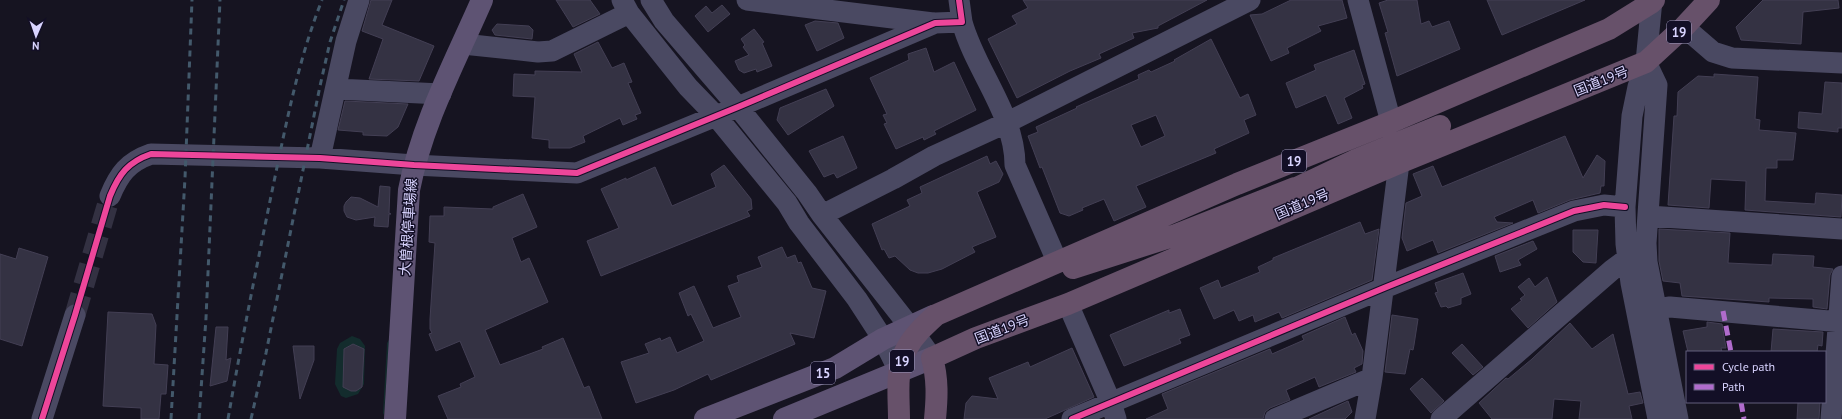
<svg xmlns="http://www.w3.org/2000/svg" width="1842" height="419" font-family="'PT Sans','Noto Sans JP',sans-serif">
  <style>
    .green { fill: #132c2d }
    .building { fill: #343243; stroke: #433f54; fill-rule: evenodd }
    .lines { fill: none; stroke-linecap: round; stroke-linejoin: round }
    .minor-tunnel { stroke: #333142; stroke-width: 21; stroke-dasharray: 21 10; stroke-linecap: butt }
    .minor { stroke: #4a4962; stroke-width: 21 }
    .major { stroke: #5e5373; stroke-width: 22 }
    .highway { stroke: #67516a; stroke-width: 22 }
    .rail { stroke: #43596b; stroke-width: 3; stroke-dasharray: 6 5; stroke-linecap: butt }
    .quiet { stroke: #b06ccc; stroke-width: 5; stroke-dasharray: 10 5; stroke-linecap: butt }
    .cycleway-casing { stroke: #130f26; stroke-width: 8 }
    .cycleway { stroke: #ed469a; stroke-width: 6 }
    .labels { text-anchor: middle; stroke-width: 3; stroke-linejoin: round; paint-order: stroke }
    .shield { fill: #130f26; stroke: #9e99be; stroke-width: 1 }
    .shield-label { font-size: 13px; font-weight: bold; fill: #d9d4ff }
    .street-label { font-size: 14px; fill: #d9d4ff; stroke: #130f26 }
  </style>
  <rect width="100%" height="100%" fill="#161421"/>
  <!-- green -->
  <path class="green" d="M352 336 360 339 365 346 364 384 358 394 346 398 341 396 335 384 337 349 340 343Z
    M389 340 384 415 383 413 387 343Z"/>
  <!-- building -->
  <path class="building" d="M371 0H392L382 25 434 46 419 81 369 79 383 39 362 31Z
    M556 0H590L600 14 573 27Z
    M1023 0H1207L1158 26V28L1132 33 1134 38 1099 54 1101 58 1070 71 1017 98 988 39 1017 24 1012 16 1028 8Z
    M1291 0H1342L1347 18 1318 26 1321 31 1287 48 1289 53 1271 61 1250 15 1262 14Z
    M1388 0H1417L1421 24 1429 21 1432 27 1449 21 1460 49 1397 76 1385 33 1388 32 1379 3Z
    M1487 0H1585L1502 35Z
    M1763 0H1838L1839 8 1803 12 1801 44 1741 40 1736 27Z
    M722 5 730 14 708 32 695 16 706 6 712 13Z
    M815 21 838 23 844 38 817 51 805 25Z
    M497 24 529 26 533 30 532 39 495 35 492 30Z
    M754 29 764 42 762 43 772 66 757 72 756 69 744 73 739 70 735 61 749 55 743 47 745 45 741 39Z
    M1211 39 1240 98 1248 94 1256 115 1244 120 1249 133 1214 149 1216 153 1136 186 1146 207 1114 221 1104 199 1082 208 1083 210 1069 216 1060 213 1042 167 1040 168 1028 136 1038 132 1036 127 1077 108 1076 107 1139 79 1138 75 1149 70 1151 72 1175 61 1174 60ZM1156 115 1165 136 1141 147 1131 125Z
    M598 42 612 68 624 63 632 82 628 83 641 113 635 115 637 119 623 125 620 118 583 136 585 142 570 148H549V140L532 138 535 97 513 96 514 74 535 75V71L582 72 574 54Z
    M926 48 934 72 954 62 976 110 934 131 936 134 924 140 923 137 896 149 884 124 887 123 883 115 887 114 870 78 909 60 908 54Z
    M1354 50 1365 84 1362 85 1363 88 1344 98 1352 118 1338 124 1326 95 1296 108 1286 83 1316 70 1314 65Z
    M1714 74 1758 77 1755 119 1760 120 1759 130 1796 133 1793 160H1777V168H1766L1765 201 1815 204 1816 193 1842 195 1841 217 1745 210 1746 181 1711 179 1709 208 1668 205 1674 116H1677L1678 92 1698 76 1714 77Z
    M1825 82 1842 83V128H1838V132L1798 128 1799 112 1822 114Z
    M826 89 834 106 788 135 777 120 780 108Z
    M345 101 408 104 398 127 387 136 363 135V132L338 130Z
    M843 136 857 168 837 178 834 173 824 177 809 151Z
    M1565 136 1583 178 1597 155 1605 161 1604 186H1601L1600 193 1570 200 1538 213 1533 200 1494 217 1497 222 1513 223 1438 253 1433 240 1407 251 1402 238 1406 203 1422 196 1413 174 1433 166 1442 187Z
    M987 156 990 164 996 161 1003 174 999 182 977 192 996 237 972 247 975 252 942 269 928 273H918L910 270 895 256 889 258 884 249 882 250 872 224 910 206 907 200 922 193 920 187Z
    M724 165 751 199 752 209 747 211 750 216 601 276 587 241 619 228 601 189 626 178V180L655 167 672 206 716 187 711 174Z
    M380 186 390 187 389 213 391 214H389L388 227 374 226 375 217 356 220 347 217 344 211V206L346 202 351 197 360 198 378 207Z
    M523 194 537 227 512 238 521 262 529 258 548 302 485 330 500 365 543 349 542 347 563 338 584 388 589 386 602 419H448L438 396 461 387 460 384 475 377 460 341 436 351 429 334 432 333 430 329V319L435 243 429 242 430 216H444V207L493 209V207Z
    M1360 222 1365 234 1379 229 1372 280 1282 318 1279 312 1255 322 1253 315 1239 321 1234 310 1214 319 1200 288 1218 280 1221 288 1260 272 1258 267 1273 260V258Z
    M1659 229 1730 233 1728 263 1772 265 1773 254 1814 256 1813 267 1833 269 1830 275 1827 309 1813 307V299L1769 298V302L1682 296 1680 283 1663 281 1659 261Z
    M1573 230H1598L1596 263 1583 262 1573 252Z
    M1533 241 1537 249 1518 260 1521 265 1500 272 1495 256Z
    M782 247 787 258 795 255 798 263 801 262 812 288 826 291 814 338 790 333 795 344 711 380 708 374 674 390 636 403 621 362 649 353 645 344 660 338 661 341 670 337 677 353 704 341 691 314 688 316 679 293 694 286 713 328 741 317 728 286 739 282 737 276 762 267 758 257Z
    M19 248 48 257 22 346 0 339V254L16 259Z
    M1463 273 1471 294 1461 298V304L1448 308 1446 306 1441 307 1435 293 1438 292 1435 283Z
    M1547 277 1557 302 1528 328 1511 309 1522 300 1520 299 1525 295 1518 287 1529 278 1535 287Z
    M1180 309 1190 335 1179 339 1181 343 1124 366 1110 335 1169 310V313Z
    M108 312 152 314 156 325 154 364 168 365 166 394H161L159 419H141V408L103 406Z
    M1392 315 1418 319 1414 345 1413 350 1410 349 1405 374 1385 372Z
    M1345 317 1352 335 1355 333 1363 351 1362 364 1354 368 1356 372 1319 387 1315 377 1286 390 1290 400 1270 408 1265 412 1263 419H1146L1168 409 1162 394 1270 349 1272 354 1304 340 1302 336Z
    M1707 322 1722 324 1726 348H1721L1722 352H1688L1683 331 1707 327Z
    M1570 323 1592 349 1613 334 1628 394 1640 392 1643 403 1629 406 1632 419H1579L1581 401 1554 399 1552 419H1492L1479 403 1506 378 1508 379 1532 359Z
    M216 327H228L226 360 231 358 227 381 210 386Z
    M1773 329 1823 332 1822 346 1818 345 1817 352H1771Z
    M353 344 364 349 362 387 356 391H351L343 387 344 349Z
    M1462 344 1483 367 1473 375 1452 353Z
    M293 346H314V360L300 399Z
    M1072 348 1094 397 1045 419H964L966 403 972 396 998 399 989 378 1028 362 1030 367Z
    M1422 378 1444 401 1431 413 1410 389Z
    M1348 401 1352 412 1345 419H1309Z
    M1798 402H1820L1819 419H1797Z"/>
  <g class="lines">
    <!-- minor-tunnel -->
    <path class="minor-tunnel" d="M75 315 110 196"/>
    <!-- minor -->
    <path class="minor" d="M622 0 629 13 688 87 716 116 787 203 799 223 857 299 883 339 899 371
      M651 0 664 21 738 107 807 193 822 215 910 327 932 358
      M747 0 933 23
      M1358 0 1391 122
      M1652 0 1646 62 1638 87 1632 116 1625 207 1626 244 1631 283 1658 419
      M962 22C975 70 1015 114 1015 165L1057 261
      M1684 27 1713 52 1732 58 1842 63
      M463 44 538 52 552 51 629 13
      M1646 62 1657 85 1646 243 1647 262 1678 419
      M336 89 441 94
      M320 158 346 41 359 0
      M110 196C119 174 128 162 151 154L320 158 414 165 577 173 738 107 935 23 962 22 959 0
      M822 215 893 179 934 156 1006 123 1250 0
      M1648 216 1842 229
      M1068 304 1111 403 1116 419
      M1656 309 1670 307 1842 322
      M42 419 75 315
      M1072 419 1384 288 1574 211 1604 205 1625 207
      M1275 419 1372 378
      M1365 419 1372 378 1399 163
      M1441 419 1612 270 1628 258
      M1831 419 1842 276"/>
    <!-- major -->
    <path class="major" d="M395 419 409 190C422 123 455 62 482 0
      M705 419 835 368 883 339 933 316
      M784 419 932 358"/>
    <!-- highway -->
    <path class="highway" d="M1282 195 1356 160 1440 126
      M1073 268 1176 235 1295 188
      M899 419C899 396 895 369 907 348 914 335 925 325 936 315L1237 184 1391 122 1609 29 1651 3 1654 0
      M935 419C937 398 938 379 932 358L976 338 1068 304 1399 163 1646 62 1684 27 1709 0"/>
    <!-- rail -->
    <path class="rail" d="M171 419 185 178 192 0
      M199 419 206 318 220 0
      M228 419C241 344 256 270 271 196 285 130 297 63 322 0
      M251 419 266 353 320 86 330 42 344 0"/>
    <!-- quiet -->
    <path class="quiet" d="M1723 311 1731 352
      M1741 402 1744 419"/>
    <!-- cycleway casing -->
    <g class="cycleway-casing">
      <path id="cycleway" d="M42 419 75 315 110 196C119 174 128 162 151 154L320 158 414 165 577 173 738 107 935 23 962 22 959 0
        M1072 419 1384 288 1574 211 1604 205 1625 207"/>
    </g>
    <!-- cycleway -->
    <use href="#cycleway" class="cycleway"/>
  </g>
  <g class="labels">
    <!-- shield labels -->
    <g class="shield">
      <rect x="1667" y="21" width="24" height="22" rx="3"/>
      <rect x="1282" y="150" width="24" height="22" rx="3"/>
      <rect x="890" y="350" width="24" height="22" rx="3"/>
      <rect x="811" y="362" width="24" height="22" rx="3"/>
    </g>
    <g class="shield-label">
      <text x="1679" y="37">19</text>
      <text x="1294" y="166">19</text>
      <text x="902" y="366">19</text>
      <text x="823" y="378">15</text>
    </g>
    <!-- street labels -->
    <g class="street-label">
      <text transform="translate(1601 81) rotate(-22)" y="5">国道19号</text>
      <text transform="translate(1302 204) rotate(-23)" y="5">国道19号</text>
      <text transform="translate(408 227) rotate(-86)" y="5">大曽根停車場線</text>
      <text transform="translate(1002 329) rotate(-21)" y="5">国道19号</text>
    </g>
  </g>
  <!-- legend -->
  <rect x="1686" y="351" width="140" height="52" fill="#130f26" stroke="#625e7d"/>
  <rect x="1694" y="364" width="20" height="6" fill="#ed469a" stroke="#625e7d"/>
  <text x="1722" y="371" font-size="12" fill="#d9d4ff">Cycle path</text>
  <rect x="1694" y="384" width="20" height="6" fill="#b06ccc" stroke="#625e7d"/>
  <text x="1722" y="391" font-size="12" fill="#d9d4ff">Path</text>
  <!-- north arrow -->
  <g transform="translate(36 36) rotate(182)" stroke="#130f26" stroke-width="3" paint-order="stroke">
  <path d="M0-3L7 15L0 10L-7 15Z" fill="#d9d4ff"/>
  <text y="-6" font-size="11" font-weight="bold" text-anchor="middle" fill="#d9d4ff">N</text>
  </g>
</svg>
